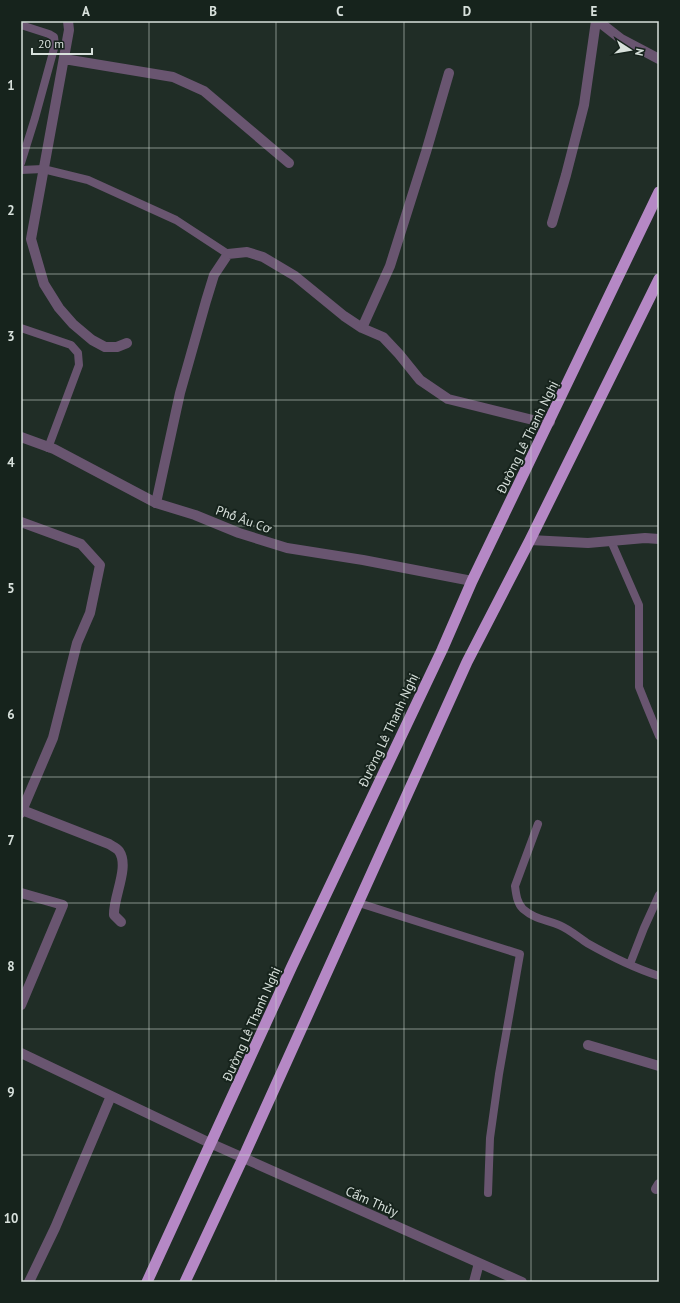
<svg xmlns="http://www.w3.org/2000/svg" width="680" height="1303" font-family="'PT Sans',sans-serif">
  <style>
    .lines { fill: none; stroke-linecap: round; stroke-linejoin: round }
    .service { stroke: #695570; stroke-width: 8 }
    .minor { stroke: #695570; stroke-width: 10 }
    .tertiary { stroke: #695570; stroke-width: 10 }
    .trunk { stroke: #b588c5; stroke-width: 11 }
    .grid { fill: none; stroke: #d8e1dc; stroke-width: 1; stroke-opacity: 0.55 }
    .labels { text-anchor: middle; stroke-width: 4; stroke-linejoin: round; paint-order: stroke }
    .street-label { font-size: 13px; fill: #d8e1dc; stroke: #16231c }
    .neatline { fill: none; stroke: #d8e1dc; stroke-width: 1.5 }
    .grid-label { font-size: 13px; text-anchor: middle; font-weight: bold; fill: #d8e1dc }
  </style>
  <rect width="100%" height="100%" fill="#202d26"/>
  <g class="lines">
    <!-- service -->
    <path class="service" d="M21 25 49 34 54 37 55 45 35 118 21 163
      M21 170 43 169 88 180 176 220 228 254
      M21 328 71 345 78 353 79 365 48 448
      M611 541 639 605V687L647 707 659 736
      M538 824 515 886C516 894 517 903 523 909 536 920 545 919 559 925 569 929 578 937 587 943 610 956 634 968 659 976
      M359 903 520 954 499 1074 490 1138 488 1193
      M630 964 644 928 659 895"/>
    <!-- minor -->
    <path class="minor" d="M68 21 69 30 31 239 44 284 59 308 73 324 92 340 105 347H117L127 343
      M598 21 621 39 659 59
      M64 59 173 77 204 91 289 163
      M552 223 566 175 584 105 596 21
      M362 328 390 266 426 152 449 73
      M156 503 180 393 206 301 214 275 228 254 247 252 263 257 295 276 344 316 362 328 383 337 399 354 420 380 448 399 533 420 550 422
      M21 522 81 544 100 565 90 613 77 643 53 738 21 813
      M530 540 588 543 645 538 659 539
      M22 810 109 844C112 846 117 848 119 851 130 867 113 897 114 915L121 922
      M21 893 63 905 21 1005
      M588 1045 659 1066
      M21 1053 212 1144 522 1282
      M656 1189 659 1184
      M29 1282 55 1228 111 1096
      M474 1282 479 1263"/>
    <!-- tertiary -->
    <path class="tertiary" d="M21 437 54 449 156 503 195 515 239 533 287 548 363 560 472 581"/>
    <!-- trunk -->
    <path class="trunk" d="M147 1282 292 966 442 650 472 581 659 192
      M185 1282 243 1158 467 662 530 540 659 279"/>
  </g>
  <!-- grid -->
  <path class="grid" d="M149 21V1282M276 21V1282M404 21V1282M531 21V1282M21 148H659M21 274H659M21 400H659M21 526H659M21 652H659M21 777H659M21 903H659M21 1029H659M21 1155H659"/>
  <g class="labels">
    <!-- street labels -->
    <g class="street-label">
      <text transform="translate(527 437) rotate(-64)" y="5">Đường Lê Thanh Nghị</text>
      <text transform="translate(244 519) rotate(20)" y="5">Phố Âu Cơ</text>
      <text transform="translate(388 730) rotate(-65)" y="5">Đường Lê Thanh Nghị</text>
      <text transform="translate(251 1024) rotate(-66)" y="5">Đường Lê Thanh Nghị</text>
      <text transform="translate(372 1201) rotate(24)" y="5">Cẩm Thủy</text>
    </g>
  </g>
  <!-- border -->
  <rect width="680" height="1303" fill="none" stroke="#16231c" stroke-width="44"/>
  <!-- north arrow -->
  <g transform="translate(630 50) rotate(102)" stroke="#16231c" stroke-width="3" paint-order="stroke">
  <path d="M0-3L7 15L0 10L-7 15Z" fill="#d8e1dc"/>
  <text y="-6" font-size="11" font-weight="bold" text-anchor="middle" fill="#d8e1dc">N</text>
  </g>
  <!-- scale -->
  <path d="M32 48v6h60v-6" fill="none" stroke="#d8e1dc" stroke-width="2"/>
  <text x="38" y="48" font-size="12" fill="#d8e1dc" stroke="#16231c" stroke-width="3" paint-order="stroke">20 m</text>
  <rect x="22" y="22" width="636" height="1259" class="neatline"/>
  <g class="grid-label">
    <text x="86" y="16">A</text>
    <text x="213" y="16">B</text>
    <text x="340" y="16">C</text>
    <text x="467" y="16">D</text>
    <text x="594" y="16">E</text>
    <text x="11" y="90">1</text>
    <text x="11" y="215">2</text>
    <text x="11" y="341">3</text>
    <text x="11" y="467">4</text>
    <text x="11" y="593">5</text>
    <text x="11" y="719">6</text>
    <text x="11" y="845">7</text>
    <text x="11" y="971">8</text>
    <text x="11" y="1097">9</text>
    <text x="11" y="1223">10</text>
  </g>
</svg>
